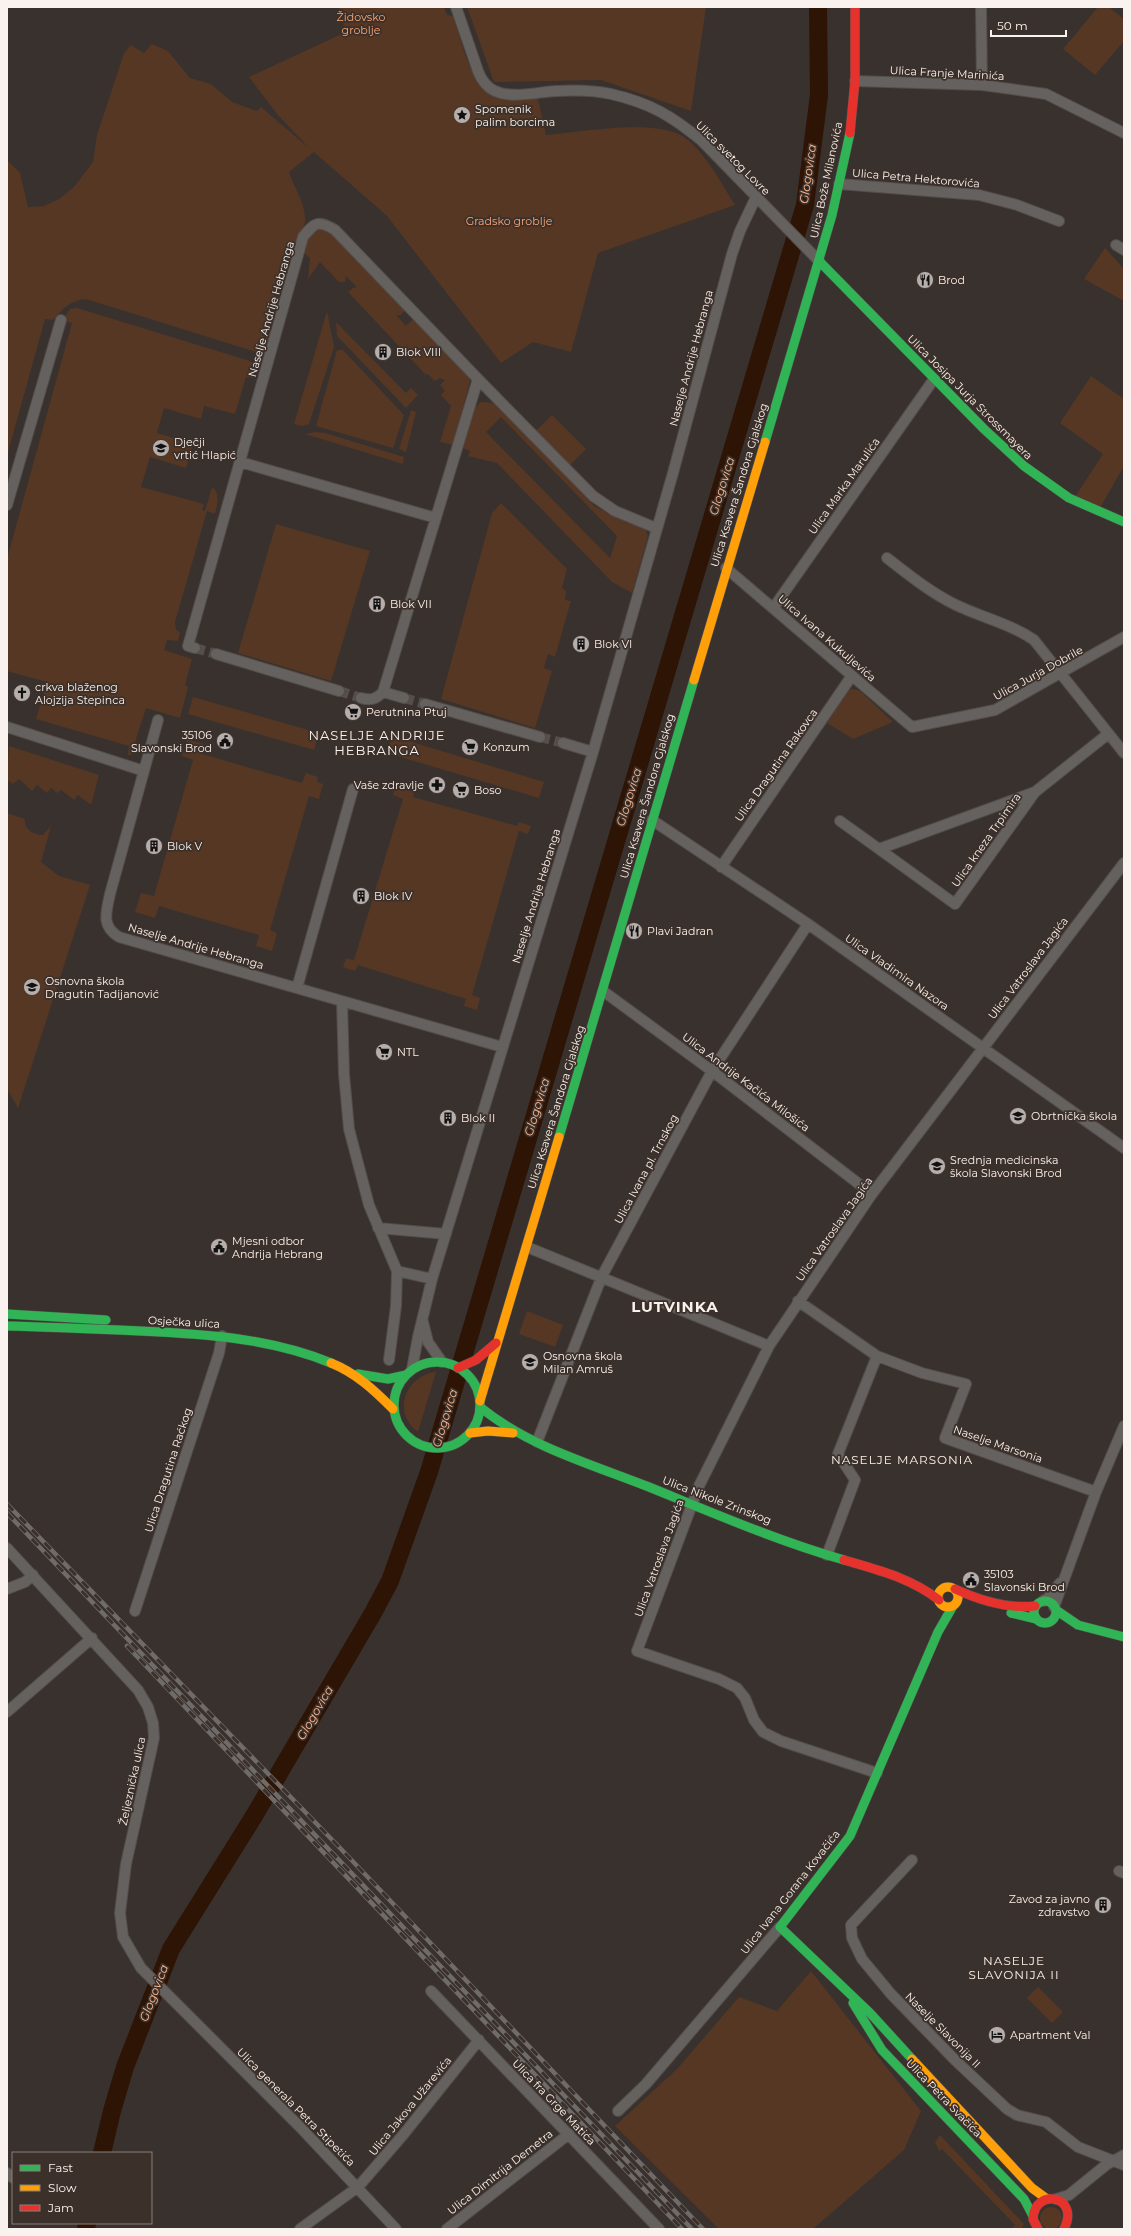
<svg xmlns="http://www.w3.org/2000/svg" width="1131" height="2236" font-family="Montserrat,sans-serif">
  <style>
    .green { fill: #553724; fill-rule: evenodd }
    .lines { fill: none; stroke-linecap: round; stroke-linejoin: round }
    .river { stroke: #2d1405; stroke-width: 18 }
    .street-tunnel { stroke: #554e4b; stroke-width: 10; stroke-dasharray: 10 5; stroke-linecap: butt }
    .street-casing { stroke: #534d4a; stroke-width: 12 }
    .fast-casing { stroke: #534d4a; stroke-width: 10 }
    .slow-casing { stroke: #534d4a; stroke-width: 10 }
    .jam-casing { stroke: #534d4a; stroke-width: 10 }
    .street { stroke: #65615e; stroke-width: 10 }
    .fast { stroke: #30b455; stroke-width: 9 }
    .slow { stroke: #ff9f0a; stroke-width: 9 }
    .jam { stroke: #e5322d; stroke-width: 9 }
    .rail-casing { stroke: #6f6b69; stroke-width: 4.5 }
    .rail { stroke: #3c302a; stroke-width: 3; stroke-dasharray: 9; stroke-linecap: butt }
    .labels { text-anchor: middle; stroke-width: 3.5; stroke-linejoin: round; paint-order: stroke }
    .park-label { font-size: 11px; fill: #fba775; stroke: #3c302a }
    .street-label { font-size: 11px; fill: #faf2ee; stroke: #3c302a }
    .poi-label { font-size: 11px; fill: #faf2ee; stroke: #3c302a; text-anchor: start }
    .water-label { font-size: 12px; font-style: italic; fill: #fbb78f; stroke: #3c302a }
    .neighbourhood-label { font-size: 12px; letter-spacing: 1px; fill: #faf2ee; stroke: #3c302a }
    .quarter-label { font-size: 13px; letter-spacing: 1px; fill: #faf2ee; stroke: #3c302a }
    .district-label { font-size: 15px; font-weight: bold; letter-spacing: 1px; fill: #faf2ee; stroke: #3c302a }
  </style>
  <rect width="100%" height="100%" fill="#38312e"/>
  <!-- green -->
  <path class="green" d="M338 7H444L447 15 453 16C462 41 470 88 497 98 508 102 526 99 538 99L546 135C580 132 656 118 684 137 706 153 721 183 735 205L598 253 571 352 533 342 501 363 387 216 314 152 289 172C294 188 306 204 305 221 304 231 298 242 295 252L288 250 262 336 269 338 265 350 258 348 256 352 86 299C70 300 63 309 53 320L45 319 7 456V160L20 173 28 207 44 206 59 199 74 187 93 162 97 135 124 53 131 45 144 53 152 44 168 51 190 78 211 84 232 102 257 111 261 107 309 148 277 114 249 77 346 32Z
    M467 7H706L691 111 601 80 494 82Z
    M1098 7H1109L1124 19V41L1095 75 1063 49Z
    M323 229 329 231 405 310 401 315H396L406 326 412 320 418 321 466 373 470 381 453 445 440 442 451 406 441 395 445 391 440 385 445 380 440 378 435 381 428 374 426 375 348 292 353 288 357 287 346 276 345 282H339L320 262 308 279 310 258 304 253C308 241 309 231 323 229Z
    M1105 248 1124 269V301L1084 279Z
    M77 308 250 361C258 366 257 369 255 378L246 377 235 414 204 406 201 419 164 408 157 433 193 444 186 468 150 457 141 487 204 504 202 510 205 511 212 487C221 493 217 505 215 514L207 511 175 622 176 630 180 632 178 641 167 640 164 650 192 659 185 685 188 687 180 718 146 708 131 755H128L129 746 36 719 47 682 7 671V559L72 323 63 320 70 309Z
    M327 311 334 347 309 424 302 426 294 424Z
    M336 322 406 393 411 388 418 395 406 408 337 336Z
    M337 350H343L404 415 393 448 316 426Z
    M1091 376 1124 399V466L1100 508 1075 497 1103 454 1060 423Z
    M481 402 493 403 507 415 594 506 627 523 640 526 646 530 648 536 632 593 612 582 497 463 468 456 470 451 463 448 473 410ZM501 417 617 536 610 558 486 432Z
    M411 410 416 412 406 452 399 449Z
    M552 415 586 449 570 465 536 431Z
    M315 432 325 433 404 457 403 464 305 434Z
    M501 503 567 569 562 588 566 591 565 600 571 601 555 657 548 654 544 668 552 671 535 728 441 699 492 513Z
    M276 524 370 551 331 681 238 653Z
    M853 689 860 691 893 722 853 739 827 723 849 690Z
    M193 697 319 733 314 750 188 714Z
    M392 736 544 782 539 798 387 753Z
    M187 739 204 744 202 754 302 783 306 773 318 777 317 782 323 784 319 799 309 796 270 930 277 933 272 951 256 946 259 935 159 906 155 918 135 912 141 893 154 896 193 760 182 756Z
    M9 746 99 775 91 805 78 795 74 800 61 790 57 793 51 788 47 793 37 785 32 791 19 779 13 784 7 780Z
    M397 781 410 785 408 790 414 792 413 797 517 826 519 822 531 826 528 834 519 831 476 981 472 995 480 998 477 1010 464 1006 466 999 358 965 355 971 343 967 346 958 354 960 403 799 393 795Z
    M7 813 25 819C24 830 33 834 43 835L51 826 41 862 59 876 90 885 18 1108 7 1089Z
    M527 1311 563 1325 555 1347 519 1334Z
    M436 1372 418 1432C391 1413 406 1375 436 1372Z
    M811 1971 921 2111 904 2150 813 2229H719L615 2126 677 2069 739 1997 777 2011Z
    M1038 1987 1063 2012 1052 2023 1027 1998Z
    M940 2135 1024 2224 1022 2228 1011 2229 1015 2225 942 2149 939 2151 935 2142Z
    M1040 2218a11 11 0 1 1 22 0a11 11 0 1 1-22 0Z"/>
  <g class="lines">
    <!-- river -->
    <path class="river" d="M102 2153 112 2111 125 2067 171 1949 254 1816 373 1613 390 1581 429 1472 805 205 819 95 818 7
      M86 2229 87 2223"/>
    <!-- street-tunnel -->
    <path class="street-tunnel" d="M195 648 216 654
      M339 691 361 698
      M404 698 425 704
      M540 737 563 743"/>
    <!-- street casing -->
    <g class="street-casing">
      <path id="street" d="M456 7 478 71C481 79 486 87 495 91 512 99 538 92 556 91 574 90 593 90 611 94 650 103 672 116 702 141L819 261
        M981 7 982 85
        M855 81 982 85 1046 94 1124 133
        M839 184 979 195 1017 205 1059 221
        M1116 245 1124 250
        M240 462 436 518
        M7 505 61 320
        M887 558C909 575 931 593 956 605 981 617 1011 624 1034 640L1124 753
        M726 568 912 727 995 710 1124 637
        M774 607 934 379
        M195 648 188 646 303 237C315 222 318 220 335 230L478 379 593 496 615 511 656 528
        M216 654 339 691
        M361 698C371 701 376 699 383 692
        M404 698 383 692 478 379
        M425 704 540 737
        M158 720 110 894C106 913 101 926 119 937L502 1047
        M7 727 144 771
        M563 743 593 752
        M1035 792 955 904 879 849 1035 792 1108 734
        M652 820 808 924 1124 1148
        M840 821 879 849
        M721 867 851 677
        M297 988 353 789
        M603 991 712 1071 872 1194
        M342 1001 344 1074 349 1129 369 1205 397 1271 396 1306 389 1360
        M378 1228 446 1234
        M527 1247 769 1346
        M397 1271 432 1279
        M798 1301 877 1356
        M423 1322 428 1342 442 1362
        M412 1369 418 1337 432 1279 593 752 673 473 732 254 740 231 756 197
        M537 1442 602 1276 712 1071 808 924
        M7 1548 138 1690 148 1707 153 1723 154 1738 126 1864 120 1913 123 1937 141 1968 300 2127 396 2229
        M827 1555 855 1480 838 1454 877 1356 922 1373 966 1384 945 1438 1096 1492
        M7 1589 25 1582 33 1575
        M1043 1601 1048 1598 1060 1583
        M1054 1607 1096 1492 1124 1426
        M135 1611 219 1353 222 1336
        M7 1712 92 1638
        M877 1773 781 1741 763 1732 754 1720 745 1698 737 1688 719 1679 637 1651 699 1486 769 1346 872 1194 1124 863
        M912 1860 851 1925 852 1938 862 1959 891 1994 956 2061 1007 2109 1017 2115 1046 2122 1078 2147 1124 2165
        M1119 1871 1124 1873
        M431 1991 659 2229
        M618 2111 646 2084 780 1927
        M7 2173 13 2178
        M1056 2199 1069 2195 1106 2165 1124 2155
        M300 2229 358 2187 403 2135 479 2040
        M447 2229 569 2134"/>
    </g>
    <!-- fast casing -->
    <g class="fast-casing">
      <path id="fast" d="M819 261 984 429 1024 466 1069 498 1124 522
        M765 442 832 215 850 133
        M559 1137 694 680
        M7 1314 106 1320
        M7 1326C52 1327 96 1329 140 1331 205 1334 270 1338 331 1363
        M394 1405a43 43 0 1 1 86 0a43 43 0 1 1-86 0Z
        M358 1374 388 1379 406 1375
        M480 1407C529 1447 591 1464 649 1487 713 1513 778 1541 844 1560
        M1034 1612a11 11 0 1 1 22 0a11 11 0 1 1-22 0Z
        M1056 1610 1078 1625 1124 1637
        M1011 1613 1036 1619
        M853 2003 882 2050 1024 2199 1033 2216
        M912 2059 870 2013 780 1927 850 1836 938 1632 953 1606"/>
    </g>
    <!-- slow casing -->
    <g class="slow-casing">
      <path id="slow" d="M694 680 765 442
        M331 1363C356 1373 374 1390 393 1409
        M480 1401 559 1137
        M470 1433 488 1431 513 1433
        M938 1597a10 10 0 1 1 20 0a10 10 0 1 1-20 0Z
        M912 2059 1032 2188 1047 2199"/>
    </g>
    <!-- jam casing -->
    <g class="jam-casing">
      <path id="jam" d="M850 133 855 81V7
        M458 1368 476 1360 496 1343
        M844 1560C878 1570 911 1578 939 1600
        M955 1589C979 1600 1008 1609 1035 1606
        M1038 2229 1033 2219C1034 2187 1081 2195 1064 2229"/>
    </g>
    <!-- street -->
    <use href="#street" class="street"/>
    <!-- fast -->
    <use href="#fast" class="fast"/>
    <!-- slow -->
    <use href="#slow" class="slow"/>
    <!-- jam -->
    <use href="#jam" class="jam"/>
    <!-- rail casing -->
    <g class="rail-casing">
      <path id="rail" d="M7 1504 341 1849 703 2229
        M7 1513 692 2229
        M127 1646 682 2229"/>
    </g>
    <!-- rail -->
    <use href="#rail" class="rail"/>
  </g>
  <!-- icons -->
  <defs>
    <g id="sight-disc" transform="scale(0.9)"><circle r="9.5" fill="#b6aeab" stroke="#3c302a"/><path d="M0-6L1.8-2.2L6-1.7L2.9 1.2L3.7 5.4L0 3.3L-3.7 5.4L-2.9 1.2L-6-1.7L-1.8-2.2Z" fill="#111"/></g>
    <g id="restaurant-disc" transform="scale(0.9)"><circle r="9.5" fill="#b6aeab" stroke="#3c302a"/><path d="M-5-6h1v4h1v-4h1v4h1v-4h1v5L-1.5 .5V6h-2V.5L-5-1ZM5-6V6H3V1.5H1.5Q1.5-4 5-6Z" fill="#111"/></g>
    <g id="building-disc" transform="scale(0.9)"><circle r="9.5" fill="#b6aeab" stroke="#3c302a"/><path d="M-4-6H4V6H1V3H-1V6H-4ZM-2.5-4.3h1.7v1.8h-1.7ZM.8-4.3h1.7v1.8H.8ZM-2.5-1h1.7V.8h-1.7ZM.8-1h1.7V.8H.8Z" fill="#111"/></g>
    <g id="school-disc" transform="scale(0.9)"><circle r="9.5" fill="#b6aeab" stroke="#3c302a"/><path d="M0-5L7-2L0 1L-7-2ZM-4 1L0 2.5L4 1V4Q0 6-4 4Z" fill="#111"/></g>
    <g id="church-disc" transform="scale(0.9)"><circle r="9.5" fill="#b6aeab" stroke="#3c302a"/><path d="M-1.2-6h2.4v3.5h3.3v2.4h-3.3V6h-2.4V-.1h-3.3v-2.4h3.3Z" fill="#111"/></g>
    <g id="supermarket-disc" transform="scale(0.9)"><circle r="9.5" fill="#b6aeab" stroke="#3c302a"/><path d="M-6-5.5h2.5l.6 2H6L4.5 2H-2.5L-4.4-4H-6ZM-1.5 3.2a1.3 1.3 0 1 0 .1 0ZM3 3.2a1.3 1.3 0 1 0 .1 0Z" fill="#111"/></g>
    <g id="civic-disc" transform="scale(0.9)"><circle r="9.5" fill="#b6aeab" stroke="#3c302a"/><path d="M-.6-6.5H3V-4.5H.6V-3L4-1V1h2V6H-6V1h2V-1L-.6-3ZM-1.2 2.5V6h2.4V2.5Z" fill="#111"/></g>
    <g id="pharmacy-disc" transform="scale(0.9)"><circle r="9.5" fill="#b6aeab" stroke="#3c302a"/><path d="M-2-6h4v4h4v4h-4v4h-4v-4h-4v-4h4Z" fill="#111"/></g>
    <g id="hotel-disc" transform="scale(0.9)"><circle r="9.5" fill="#b6aeab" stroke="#3c302a"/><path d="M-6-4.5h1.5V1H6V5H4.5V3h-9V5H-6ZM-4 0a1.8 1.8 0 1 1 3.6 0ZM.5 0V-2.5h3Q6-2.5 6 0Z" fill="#111"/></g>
  </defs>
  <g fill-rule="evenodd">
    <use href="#sight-disc" x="462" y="115"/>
    <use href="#restaurant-disc" x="925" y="280"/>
    <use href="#building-disc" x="383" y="352"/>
    <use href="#school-disc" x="161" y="448"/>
    <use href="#building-disc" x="377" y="604"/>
    <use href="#building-disc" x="581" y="644"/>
    <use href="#church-disc" x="22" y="693"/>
    <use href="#supermarket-disc" x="353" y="712"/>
    <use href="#civic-disc" x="225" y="741"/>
    <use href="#supermarket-disc" x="470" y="747"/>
    <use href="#pharmacy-disc" x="437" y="785"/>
    <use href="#supermarket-disc" x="461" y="790"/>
    <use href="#building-disc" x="154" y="846"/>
    <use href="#building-disc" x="361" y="896"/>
    <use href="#restaurant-disc" x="634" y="931"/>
    <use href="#school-disc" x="32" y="987"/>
    <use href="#supermarket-disc" x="384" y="1052"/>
    <use href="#school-disc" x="1018" y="1116"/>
    <use href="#building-disc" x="448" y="1118"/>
    <use href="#school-disc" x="937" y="1166"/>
    <use href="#civic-disc" x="219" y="1247"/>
    <use href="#school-disc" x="530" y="1362"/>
    <use href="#civic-disc" x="971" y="1580"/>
    <use href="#building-disc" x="1103" y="1905"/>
    <use href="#hotel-disc" x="997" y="2035"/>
  </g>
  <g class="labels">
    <!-- park labels -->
    <g class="park-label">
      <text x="361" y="21">Židovsko<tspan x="361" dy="13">groblje</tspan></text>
      <text x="509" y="225">Gradsko groblje</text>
    </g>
    <!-- street labels -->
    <g class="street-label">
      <text transform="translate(947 73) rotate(3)" y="4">Ulica Franje Marinića</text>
      <text transform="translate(733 158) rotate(45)" y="4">Ulica svetog Lovre</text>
      <text transform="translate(916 178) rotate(5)" y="4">Ulica Petra Hektorovića</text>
      <text transform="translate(826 180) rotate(-78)" y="4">Ulica Bože Milanovića</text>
      <text transform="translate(271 309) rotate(-74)" y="4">Naselje Andrije Hebranga</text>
      <text transform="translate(691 358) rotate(-75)" y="4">Naselje Andrije Hebranga</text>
      <text transform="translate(970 397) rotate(45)" y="4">Ulica Josipa Jurja Strossmayera</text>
      <text transform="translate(739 485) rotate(-73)" y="4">Ulica Ksavera Šandora Gjalskog</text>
      <text transform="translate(844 486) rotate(-55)" y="4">Ulica Marka Marulića</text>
      <text transform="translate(827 638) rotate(41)" y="4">Ulica Ivana Kukuljevića</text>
      <text transform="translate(1038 673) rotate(-29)" y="4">Ulica Jurja Dobrile</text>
      <text transform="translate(776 765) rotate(-55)" y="4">Ulica Dragutina Rakovca</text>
      <text transform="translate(647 796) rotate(-74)" y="4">Ulica Ksavera Šandora Gjalskog</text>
      <text transform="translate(986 840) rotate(-55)" y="4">Ulica kneza Trpimira</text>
      <text transform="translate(536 896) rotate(-73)" y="4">Naselje Andrije Hebranga</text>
      <text transform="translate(196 946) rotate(16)" y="4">Naselje Andrije Hebranga</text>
      <text transform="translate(1028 968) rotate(-53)" y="4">Ulica Vatroslava Jagića</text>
      <text transform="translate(897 972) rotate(35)" y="4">Ulica Vladimira Nazora</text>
      <text transform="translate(746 1082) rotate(37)" y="4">Ulica Andrije Kačića Milošića</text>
      <text transform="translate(556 1107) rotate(-73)" y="4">Ulica Ksavera Šandora Gjalskog</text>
      <text transform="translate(646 1169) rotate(-62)" y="4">Ulica Ivana pl. Trnskog</text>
      <text transform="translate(834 1229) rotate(-55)" y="4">Ulica Vatroslava Jagića</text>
      <text transform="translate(184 1322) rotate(3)" y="4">Osječka ulica</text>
      <text transform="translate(998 1444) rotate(19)" y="4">Naselje Marsonia</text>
      <text transform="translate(168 1470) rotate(-72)" y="4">Ulica Dragutina Raćkog</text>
      <text transform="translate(717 1500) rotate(21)" y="4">Ulica Nikole Zrinskog</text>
      <text transform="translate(659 1558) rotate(-70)" y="4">Ulica Vatroslava Jagića</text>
      <text transform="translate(132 1781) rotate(-78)" y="4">Željeznička ulica</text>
      <text transform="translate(790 1892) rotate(-52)" y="4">Ulica Ivana Gorana Kovačića</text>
      <text transform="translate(943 2030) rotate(45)" y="4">Naselje Slavonija II</text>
      <text transform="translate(944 2098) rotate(46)" y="4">Ulica Petra Svačića</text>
      <text transform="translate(554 2102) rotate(46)" y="4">Ulica fra Grge Matića</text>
      <text transform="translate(410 2106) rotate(-51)" y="4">Ulica Jakova Užarevića</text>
      <text transform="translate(296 2107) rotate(45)" y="4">Ulica generala Petra Stipetića</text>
      <text transform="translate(500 2172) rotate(-38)" y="4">Ulica Dimitrija Demetra</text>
    </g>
    <!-- poi labels -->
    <g class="poi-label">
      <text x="475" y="113">Spomenik<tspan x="475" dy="13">palim borcima</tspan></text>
      <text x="938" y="284">Brod</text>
      <text x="396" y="356">Blok VIII</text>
      <text x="174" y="446">Dječji<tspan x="174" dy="13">vrtić Hlapić</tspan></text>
      <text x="390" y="608">Blok VII</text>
      <text x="594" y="648">Blok VI</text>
      <text x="35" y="691">crkva blaženog<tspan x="35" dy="13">Alojzija Stepinca</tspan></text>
      <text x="366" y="716">Perutnina Ptuj</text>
      <text x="212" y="739" text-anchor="end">35106<tspan x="212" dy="13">Slavonski Brod</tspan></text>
      <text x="483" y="751">Konzum</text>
      <text x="424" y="789" text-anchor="end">Vaše zdravlje</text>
      <text x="474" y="794">Boso</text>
      <text x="167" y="850">Blok V</text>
      <text x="374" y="900">Blok IV</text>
      <text x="647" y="935">Plavi Jadran</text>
      <text x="45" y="985">Osnovna škola<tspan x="45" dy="13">Dragutin Tadijanović</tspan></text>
      <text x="397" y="1056">NTL</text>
      <text x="1031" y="1120">Obrtnička škola</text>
      <text x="461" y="1122">Blok II</text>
      <text x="950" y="1164">Srednja medicinska<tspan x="950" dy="13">škola Slavonski Brod</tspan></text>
      <text x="232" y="1245">Mjesni odbor<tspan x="232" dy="13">Andrija Hebrang</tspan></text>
      <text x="543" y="1360">Osnovna škola<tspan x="543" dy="13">Milan Amruš</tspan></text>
      <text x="984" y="1578">35103<tspan x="984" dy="13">Slavonski Brod</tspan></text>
      <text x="1090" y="1903" text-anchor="end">Zavod za javno<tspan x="1090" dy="13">zdravstvo</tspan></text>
      <text x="1010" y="2039">Apartment Val</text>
    </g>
    <!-- water labels -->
    <g class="water-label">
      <text transform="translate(808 174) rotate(-82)" y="4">Glogovica</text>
      <text transform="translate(722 486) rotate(-73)" y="4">Glogovica</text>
      <text transform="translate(629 797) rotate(-73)" y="4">Glogovica</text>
      <text transform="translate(537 1107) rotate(-73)" y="4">Glogovica</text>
      <text transform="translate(445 1418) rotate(-73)" y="4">Glogovica</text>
      <text transform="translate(315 1713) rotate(-60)" y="4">Glogovica</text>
      <text transform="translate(154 1993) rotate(-69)" y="4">Glogovica</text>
    </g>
    <!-- neighbourhood labels -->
    <g class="neighbourhood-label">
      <text x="902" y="1464">NASELJE MARSONIA</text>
      <text x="1014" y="1965">NASELJE<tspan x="1014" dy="14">SLAVONIJA II</tspan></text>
    </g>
    <!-- quarter labels -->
    <g class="quarter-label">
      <text x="377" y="740">NASELJE ANDRIJE<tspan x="377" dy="15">HEBRANGA</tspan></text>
    </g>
    <!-- district labels -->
    <g class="district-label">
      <text x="675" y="1312">LUTVINKA</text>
    </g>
  </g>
  <!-- border -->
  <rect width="1131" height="2236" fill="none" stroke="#faf2ee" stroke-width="16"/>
  <!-- legend -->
  <rect x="12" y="2152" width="140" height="72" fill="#3c302a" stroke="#887e78"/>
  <rect x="20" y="2165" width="20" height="6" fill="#30b455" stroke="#887e78"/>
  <text x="48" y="2172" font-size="12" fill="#faf2ee">Fast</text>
  <rect x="20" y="2185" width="20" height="6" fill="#ff9f0a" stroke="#887e78"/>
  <text x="48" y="2192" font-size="12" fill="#faf2ee">Slow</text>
  <rect x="20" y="2205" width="20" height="6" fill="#e5322d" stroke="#887e78"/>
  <text x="48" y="2212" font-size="12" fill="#faf2ee">Jam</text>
  <!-- scale -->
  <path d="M991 30v6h75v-6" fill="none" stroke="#faf2ee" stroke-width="2"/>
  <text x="997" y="30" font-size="12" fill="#faf2ee" stroke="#3c302a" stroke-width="3" paint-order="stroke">50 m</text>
</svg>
